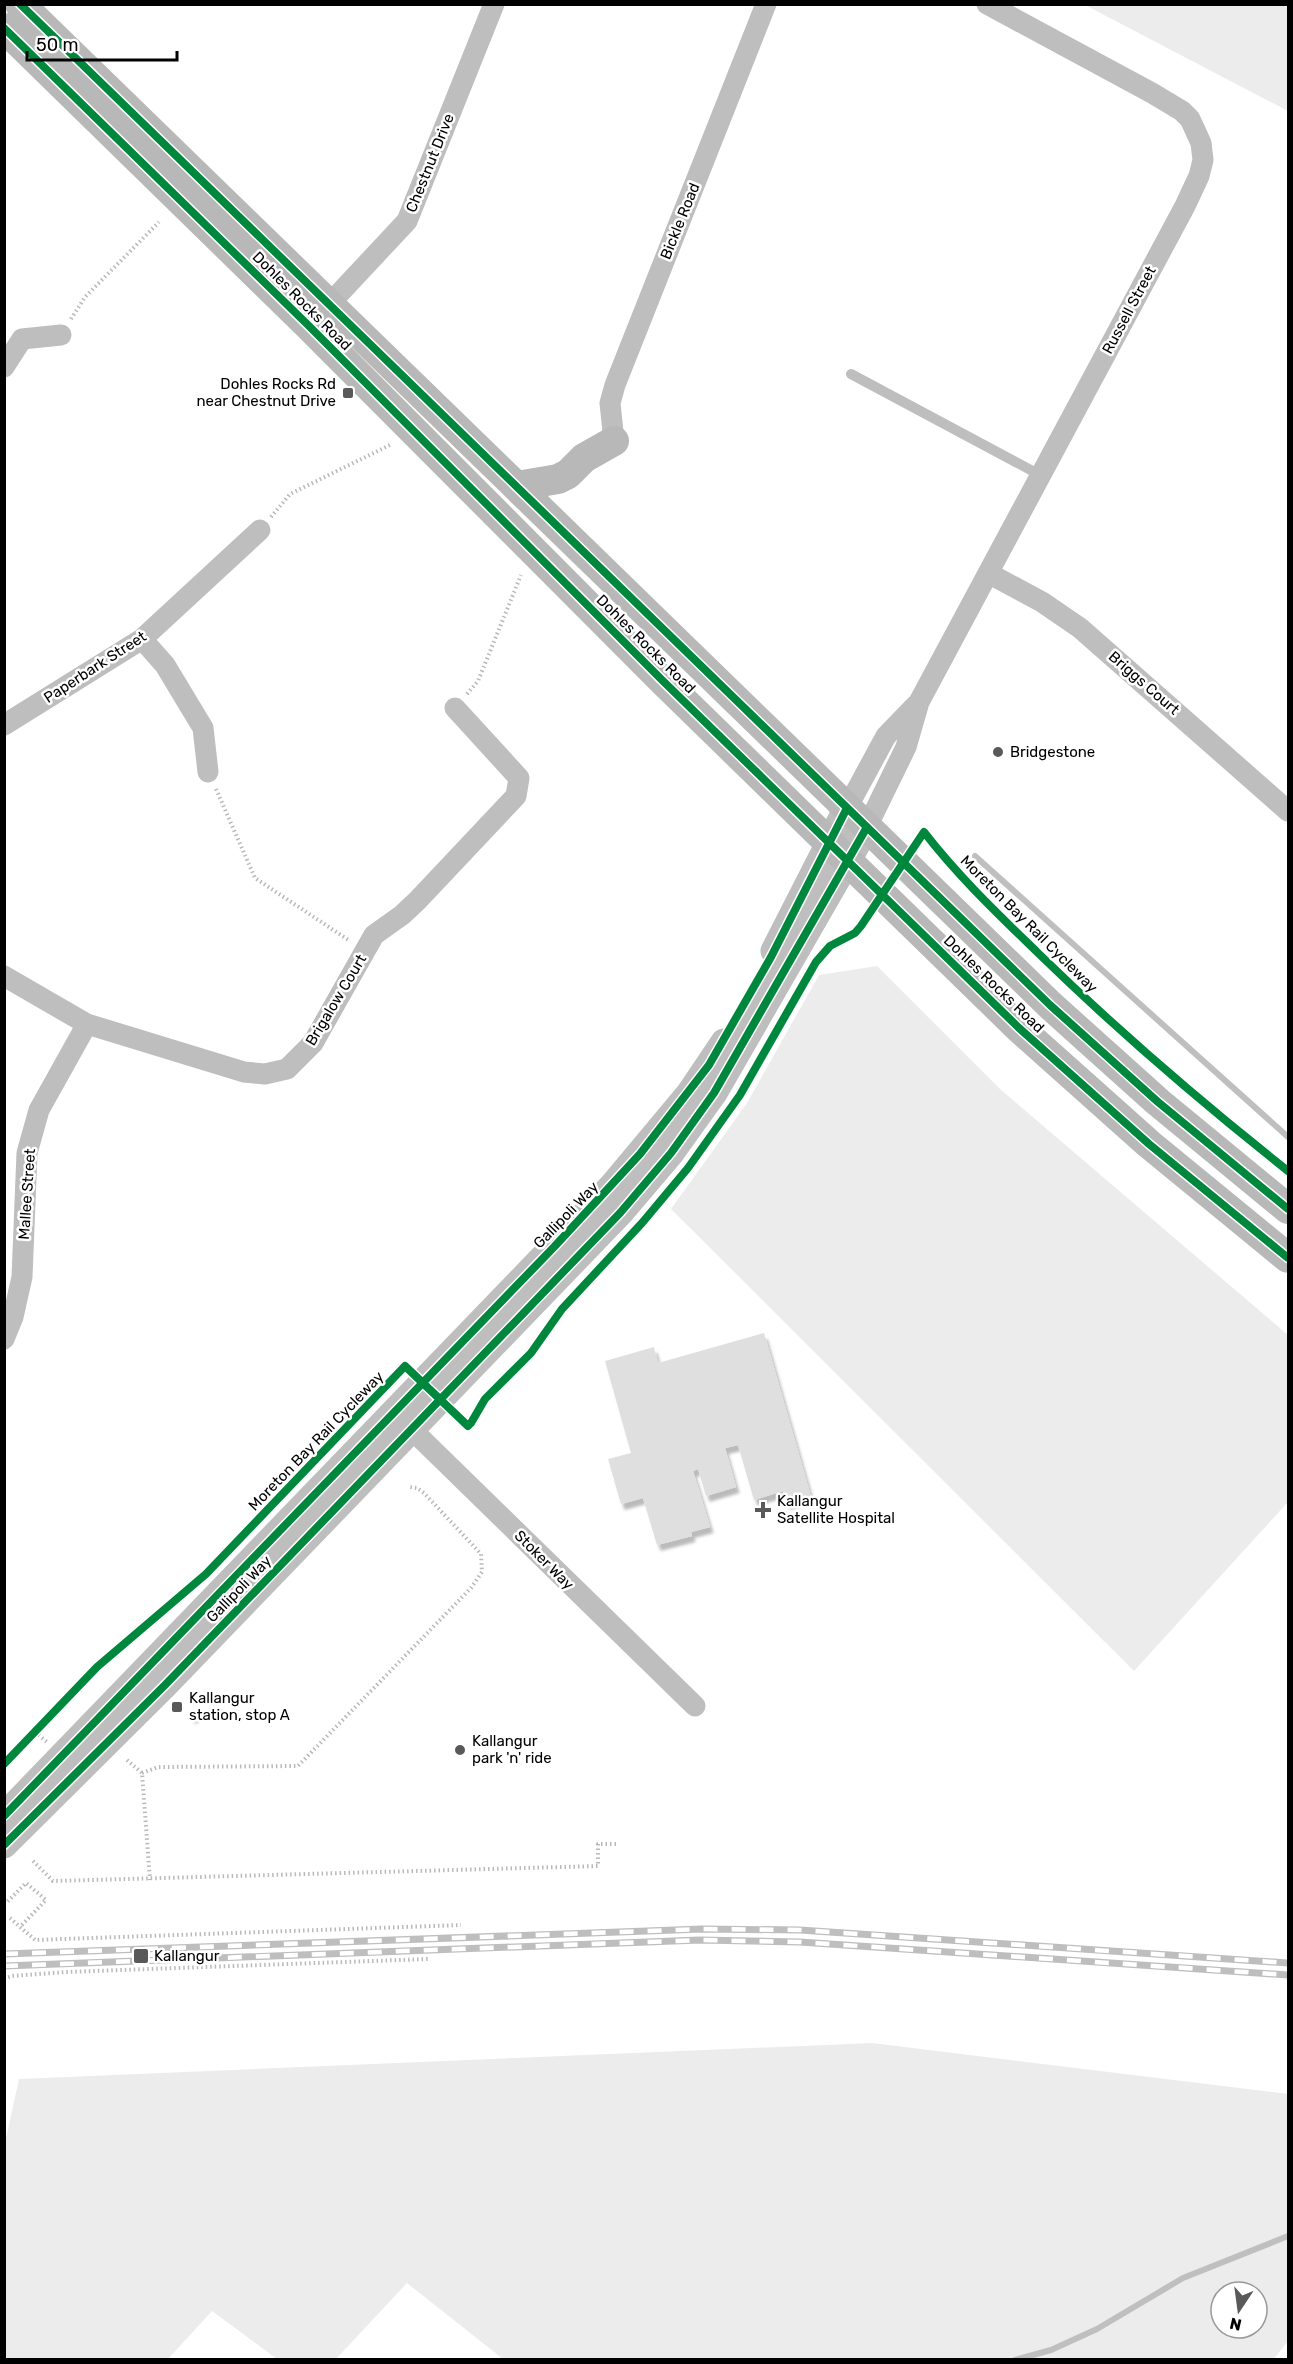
<svg xmlns="http://www.w3.org/2000/svg" width="1293" height="2364" font-family="Rubik,sans-serif">
  <style>
    .green { fill: #ececec; fill-rule: evenodd }
    .lines { fill: none; stroke-linecap: round; stroke-linejoin: round }
    .stream { stroke: #bfbfbf; stroke-width: 6 }
    .building { fill: #dfdfdf; filter: url(#shadow) }
    .path { stroke: #b9b9b9; stroke-width: 4; stroke-dasharray: 1.5 3; stroke-linecap: butt }
    .service { stroke: #bebebe; stroke-width: 10 }
    .minor { stroke: #bebebe; stroke-width: 21 }
    .tertiary { stroke: #bebebe; stroke-width: 27 }
    .secondary { stroke: #b8b8b8; stroke-width: 30 }
    .rail-casing { stroke: #bebebe; stroke-width: 7 }
    .rail { stroke: #fff; stroke-width: 4.5; stroke-dasharray: 14; stroke-linecap: butt }
    .cycleway-casing { stroke: #fff; stroke-width: 11 }
    .cycleway { stroke: #00873e; stroke-width: 8 }
    .poi-dot { fill: #595959; stroke: #fff; stroke-width: 2 }
    .labels { text-anchor: middle; stroke-width: 5; stroke-linejoin: round; paint-order: stroke }
    .street-label { font-size: 15px; fill: #000; stroke: #fff }
    .poi-label { font-size: 15px; fill: #000; stroke: #fff; text-anchor: start }
  </style>
  <defs>
    <filter id="shadow"><feDropShadow dx="3.5" dy="6" stdDeviation="1.5" flood-color="#0004"/></filter>
  </defs>
  <rect width="100%" height="100%" fill="#fff"/>
  <!-- green -->
  <path class="green" d="M1085 5H1288V111Z
    M877 966 1001 1090 1288 1335V1502L1134 1671 671 1209 747 1103 819 975Z
    M872 2043 1288 2094V2341L1273 2360 503 2359 407 2283 336 2359H277L212 2311 168 2359H5L4 2147 19 2079ZM1221 2292H1257V2328H1221Z"/>
  <g class="lines">
    <!-- stream -->
    <path class="stream" d="M975 856 1288 1137
      M1015 2360 1051 2350 1097 2329 1183 2278 1288 2236"/>
  </g>
  <!-- building -->
  <path class="building" d="M764 1333 811 1497 786 1504 783 1491 754 1500 738 1445 725 1448 736 1487 706 1496 698 1469 693 1471 710 1527 691 1532 692 1536 657 1545 643 1498 621 1504 608 1459 631 1453 605 1361 654 1347 658 1363Z
    M198 1708 200 1711 192 1718 190 1716Z"/>
  <g class="lines">
    <!-- path -->
    <path class="path" d="M71 319 85 297 159 222
      M271 517 290 494 392 444
      M467 694 478 681 521 575
      M216 789 255 878 350 941
      M35 1732 47 1742
      M127 1760 142 1773 150 1880
      M142 1773 158 1767 298 1766 471 1588 482 1572 481 1554 424 1493 417 1488 409 1487
      M33 1861 53 1881 598 1866V1844H616
      M4 1902 6 1903 26 1883 46 1900 20 1927
      M10 1918 35 1940 461 1925
      M4 1979 12 1976 66 1972 428 1959"/>
    <!-- service -->
    <path class="service" d="M851 374 1040 475"/>
    <!-- minor -->
    <path class="minor" d="M321 313 407 221 494 4
      M4 367 22 339 61 335
      M614 441 610 403 615 385 766 4
      M988 573 1042 602 1080 628 1288 811
      M142 639 165 665 203 728 208 772
      M4 725 142 639 260 530
      M847 808 886 736 916 705
      M867 827 906 747 919 702 1185 206 1199 176 1203 160 1201 143 1190 119 1182 111 1152 93 987 4
      M4 976 87 1024 244 1072 265 1074 287 1069 313 1043 374 935 402 915 417 901 516 796 519 778 455 708
      M4 1339 13 1317 22 1277 27 1153 39 1110 87 1024
      M401 1419 695 1706"/>
    <!-- tertiary -->
    <path class="tertiary" d="M774 951 847 808
      M4 1816 613 1185 689 1094 724 1042
      M4 1845 165 1685 620 1213 671 1153 714 1093 867 827"/>
    <!-- secondary -->
    <path class="secondary" d="M20 4 1050 1005 1158 1102 1288 1209
      M4 28 308 325 663 681 1019 1028 1149 1144 1288 1258
      M517 486 558 479 568 474 584 458 614 441"/>
    <!-- rail casing -->
    <g class="rail-casing">
      <path id="rail" d="M4 1954 702 1929 800 1930 1288 1963
        M4 1966 700 1940 800 1942 1288 1975"/>
    </g>
    <!-- rail -->
    <use href="#rail" class="rail"/>
    <!-- cycleway casing -->
    <g class="cycleway-casing">
      <path id="cycleway" d="M20 4 1050 1005 1158 1102 1288 1209
        M4 28 308 325 663 681 1019 1028 1149 1144 1288 1258
        M4 1764 97 1667 206 1574 405 1366 468 1426 471 1423 485 1399 531 1353 562 1309 642 1223 688 1168 740 1095 816 962 830 946 855 933 861 926 924 832C958 876 997 913 1037 952 1117 1030 1201 1102 1288 1171
        M4 1816 554 1247 640 1154 709 1065 771 957 847 808
        M4 1845 165 1685 620 1213 671 1153 714 1093 867 827"/>
    </g>
    <!-- cycleway -->
    <use href="#cycleway" class="cycleway"/>
  </g>
  <!-- markers -->
  <g class="poi-dot">
    <rect x="342" y="387" width="12" height="12" rx="3"/>
    <circle cx="998" cy="752" r="6"/>
    <path d="M760 1501h6v6h6v6h-6v6h-6v-6h-6v-6h6z"/>
    <rect x="171" y="1701" width="12" height="12" rx="3"/>
    <circle cx="460" cy="1750" r="6"/>
    <rect x="133" y="1948" width="16" height="16" rx="3"/>
  </g>
  <g class="labels">
    <!-- street labels -->
    <g class="street-label">
      <text transform="translate(430 163) rotate(-68)" y="5">Chestnut Drive</text>
      <text transform="translate(680 221) rotate(-68)" y="5">Bickle Road</text>
      <text transform="translate(302 301) rotate(45)" y="5">Dohles Rocks Road</text>
      <text transform="translate(1129 310) rotate(-62)" y="5">Russell Street</text>
      <text transform="translate(646 644) rotate(45)" y="5">Dohles Rocks Road</text>
      <text transform="translate(95 667) rotate(-33)" y="5">Paperbark Street</text>
      <text transform="translate(1144 683) rotate(41)" y="5">Briggs Court</text>
      <text transform="translate(1029 924) rotate(45)" y="5">Moreton Bay Rail Cycleway</text>
      <text transform="translate(994 984) rotate(44)" y="5">Dohles Rocks Road</text>
      <text transform="translate(336 1000) rotate(-59)" y="5">Brigalow Court</text>
      <text transform="translate(27 1194) rotate(-86)" y="5">Mallee Street</text>
      <text transform="translate(566 1215) rotate(-46)" y="5">Gallipoli Way</text>
      <text transform="translate(316 1441) rotate(-46)" y="5">Moreton Bay Rail Cycleway</text>
      <text transform="translate(544 1560) rotate(45)" y="5">Stoker Way</text>
      <text transform="translate(239 1589) rotate(-46)" y="5">Gallipoli Way</text>
    </g>
    <!-- poi labels -->
    <g class="poi-label">
      <text x="336" y="389" text-anchor="end">Dohles Rocks Rd<tspan x="336" dy="17">near Chestnut Drive</tspan></text>
      <text x="1010" y="757">Bridgestone</text>
      <text x="777" y="1506">Kallangur<tspan x="777" dy="17">Satellite Hospital</tspan></text>
      <text x="189" y="1703">Kallangur<tspan x="189" dy="17">station, stop A</tspan></text>
      <text x="472" y="1746">Kallangur<tspan x="472" dy="17">park 'n' ride</tspan></text>
      <text x="154" y="1961">Kallangur</text>
    </g>
  </g>
  <!-- border -->
  <rect width="1293" height="2364" fill="none" stroke="#000000" stroke-width="12"/>
  <!-- north arrow -->
  <g transform="translate(1239 2310) rotate(193)"><circle r="28" fill="#ffffff" stroke="#999999" stroke-width="1.5"/>
  <path d="M0-4.5L10 22L0 15L-10 22Z" fill="#595959"/>
  <text y="-9" font-size="16" font-weight="bold" text-anchor="middle" fill="#000000">N</text>
  </g>
  <!-- scale -->
  <path d="M27 51v9h150v-9" fill="none" stroke="#000000" stroke-width="3"/>
  <text x="36" y="51" font-size="18" fill="#000000" stroke="#ffffff" stroke-width="4.5" paint-order="stroke">50 m</text>
</svg>
